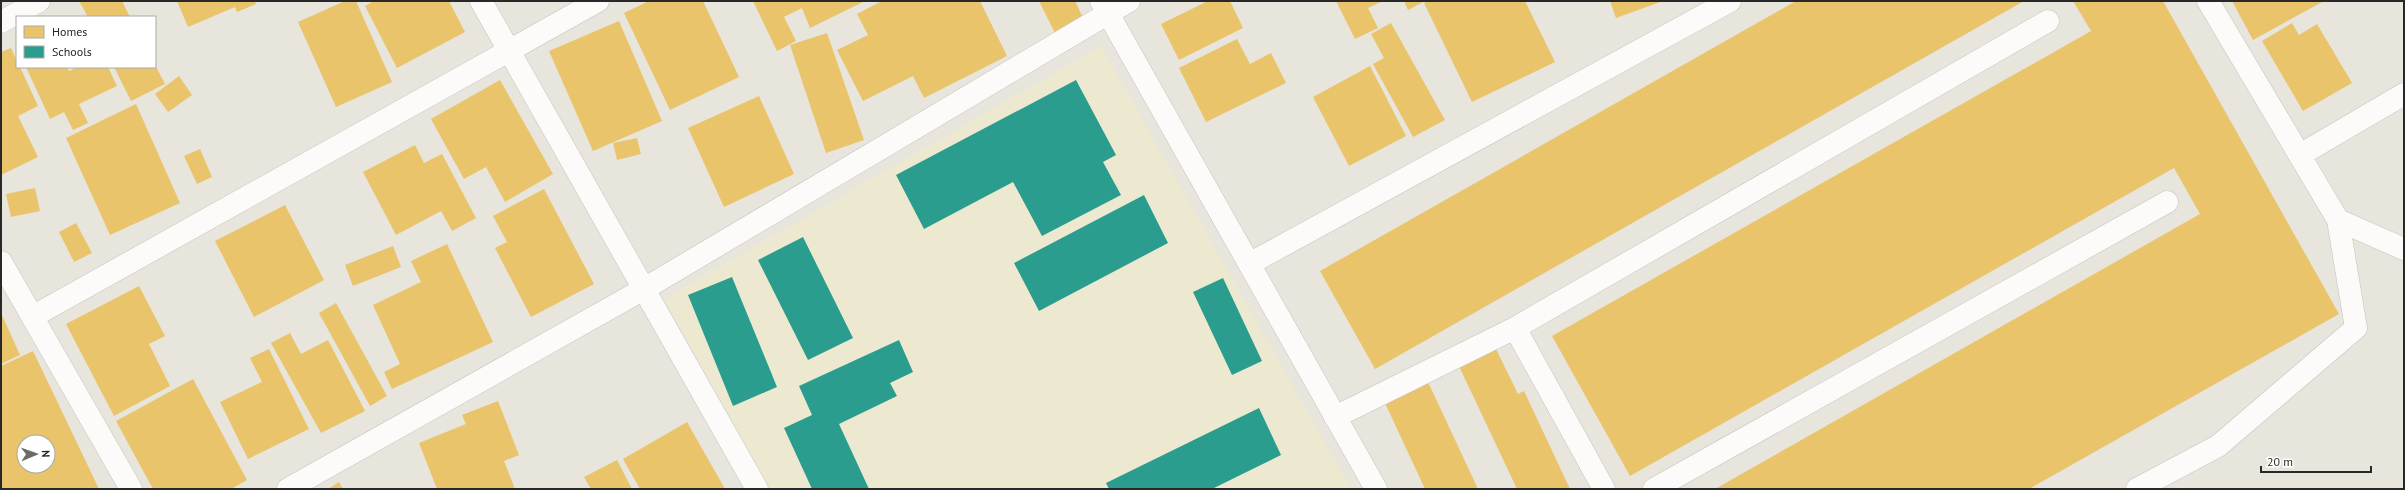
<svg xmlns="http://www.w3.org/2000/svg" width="2405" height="490" font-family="'PT Sans',sans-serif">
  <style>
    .education { fill: #ece9d0 }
    .homes { fill: #e9c46a; fill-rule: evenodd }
    .schools { fill: #2a9d8f }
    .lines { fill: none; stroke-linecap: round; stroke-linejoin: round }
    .service-casing { stroke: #c4c3c3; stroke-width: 23 }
    .minor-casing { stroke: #c4c3c3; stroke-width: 23 }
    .service { stroke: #fcfbfa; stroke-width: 22 }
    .minor { stroke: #fcfbfa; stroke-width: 22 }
  </style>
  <rect width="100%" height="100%" fill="#e8e5dd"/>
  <!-- education -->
  <path class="education" d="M1101 46 1351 489H769L664 299Z"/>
  <!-- homes -->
  <path class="homes" d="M79 1H122L130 17H88Z
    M177 1H255L256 4 237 12 235 7 188 27Z
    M345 1H356L392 82 336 107 298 22Z
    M374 1H449L465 32 397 68 365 6Z
    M649 1H703L739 77 670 110 624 13Z
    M753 1H865L810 28 802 8 784 17 796 41 777 51Z
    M882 1H980L1007 56 924 98 913 76 863 101 837 50 868 35 857 14Z
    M1039 1H1075L1083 18 1055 33Z
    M1208 1H1230L1243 28 1179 60 1161 24Z
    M1336 1H1383L1368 8 1378 28 1355 39Z
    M1404 1H1425L1408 10Z
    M1428 1H1525L1555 62 1472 102 1424 3Z
    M1610 1H1663L1616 18Z
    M1796 1H2024L1375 369 1320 271Z
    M2073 1H2163L2339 314 2029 489H1715L2200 214 2174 168 1630 476 1552 336 2091 31Z
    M2232 1H2324L2253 40Z
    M619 21 662 121 593 151 549 51Z
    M1391 23 1445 120 1413 137 1373 64 1384 58 1371 34Z
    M2292 23 2299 35 2317 24 2352 83 2303 111 2262 41Z
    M827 33 864 140 826 153 790 45Z
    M1237 39 1250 64 1271 53 1286 83 1206 122 1179 68Z
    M11 48 17 61V67H20L38 106 18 116 38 157 1 175V52Z
    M1370 66 1406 136 1349 166 1313 97Z
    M26 67H67L69 71 78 67H108L117 86 79 104 88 123 73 130 64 112 50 119Z
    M114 67H156L165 84 131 101Z
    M179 76 192 95 168 112 155 94Z
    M500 80 553 174 505 202 486 167 464 179 431 119Z
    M759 96 794 174 724 207 688 128Z
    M136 104 180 203 110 235 66 138Z
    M637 138 641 154 617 160 613 143Z
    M415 145 424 163 442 154 476 218 452 231 441 211 396 235 363 172Z
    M200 149 212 177 197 184 184 156Z
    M35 188 40 211 11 217 6 194Z
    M544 189 594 284 531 317 495 248 507 242 493 216Z
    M285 205 324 280 254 317 215 241Z
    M76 223 92 253 74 262 59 232Z
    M447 244 493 342 392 389 384 372 400 364 373 305 421 282 411 261Z
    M393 246 401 267 353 286 345 265Z
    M139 286 165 336 149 344 170 386 114 416 66 324Z
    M336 303 387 396 370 406 319 313Z
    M1 313 20 355 1 364Z
    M290 333 301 354 328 340 365 411 321 433 271 343Z
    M1494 345 1518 394 1524 391 1570 489H1517L1457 362Z
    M269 349 309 429 248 459 220 402 262 382 250 358Z
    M33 351 99 489H1V366ZM24 442H48V466H24Z
    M193 379 247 480 231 489H153L116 421Z
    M1428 382 1478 489H1425L1385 403Z
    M498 401 519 455 504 461 515 489H437L419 443 466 424 462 415Z
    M687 422 725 489H640L623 459Z
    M617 460 632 489H591L584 477Z
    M339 482 343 489H328Z"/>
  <!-- schools -->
  <path class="schools" d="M1076 80 1116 155 1103 162 1121 195 1042 236 1013 182 924 229 896 175Z
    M1144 195 1168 243 1039 311 1014 263Z
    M803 237 853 338 808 360 758 260Z
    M732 277 777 387 733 406 688 295Z
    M1223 278 1262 361 1232 375 1193 292Z
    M899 340 913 372 890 383 897 396 839 424 869 489H812L784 428 812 415 799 386Z
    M1259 408 1281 455 1212 489H1109L1106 483Z"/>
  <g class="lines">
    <!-- service casing -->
    <g class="service-casing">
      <path id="service" d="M2338 220 2404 249"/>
    </g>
    <!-- minor casing -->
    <g class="minor-casing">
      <path id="minor" d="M481 1 757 489
        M1101 1 1376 489
        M1 22 39 1
        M2300 155 2404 94
        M1 262 131 489
        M1249 264 1730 1
        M32 317 598 1
        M1515 328 1604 489
        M1335 417 1515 328 2048 21
        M288 489 644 289 1129 1
        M1654 489 2167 202
        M2137 489 2218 446 2356 328 2338 220 2208 1"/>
    </g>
    <!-- service -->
    <use href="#service" class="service"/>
    <!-- minor -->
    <use href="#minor" class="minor"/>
  </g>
  <!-- border -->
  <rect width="2405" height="490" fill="none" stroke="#282828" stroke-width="4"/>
  <!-- legend -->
  <rect x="16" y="16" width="140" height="52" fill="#ffffff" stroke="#a9a9a9"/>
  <rect x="24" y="26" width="20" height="12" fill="#e9c46a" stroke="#a9a9a9"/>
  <text x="52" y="36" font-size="12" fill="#282828">Homes</text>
  <rect x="24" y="46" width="20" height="12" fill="#2a9d8f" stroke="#a9a9a9"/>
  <text x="52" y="56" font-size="12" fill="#282828">Schools</text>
  <!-- north arrow -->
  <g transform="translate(36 454) rotate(88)"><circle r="19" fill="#ffffff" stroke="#a9a9a9"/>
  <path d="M0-3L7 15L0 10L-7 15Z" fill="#6b6a67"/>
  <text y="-6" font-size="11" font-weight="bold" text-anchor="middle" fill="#282828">N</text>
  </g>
  <!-- scale -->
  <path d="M2261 466v6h110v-6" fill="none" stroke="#282828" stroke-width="2"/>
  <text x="2267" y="466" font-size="12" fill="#282828" stroke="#ffffff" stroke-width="3" paint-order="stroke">20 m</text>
</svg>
